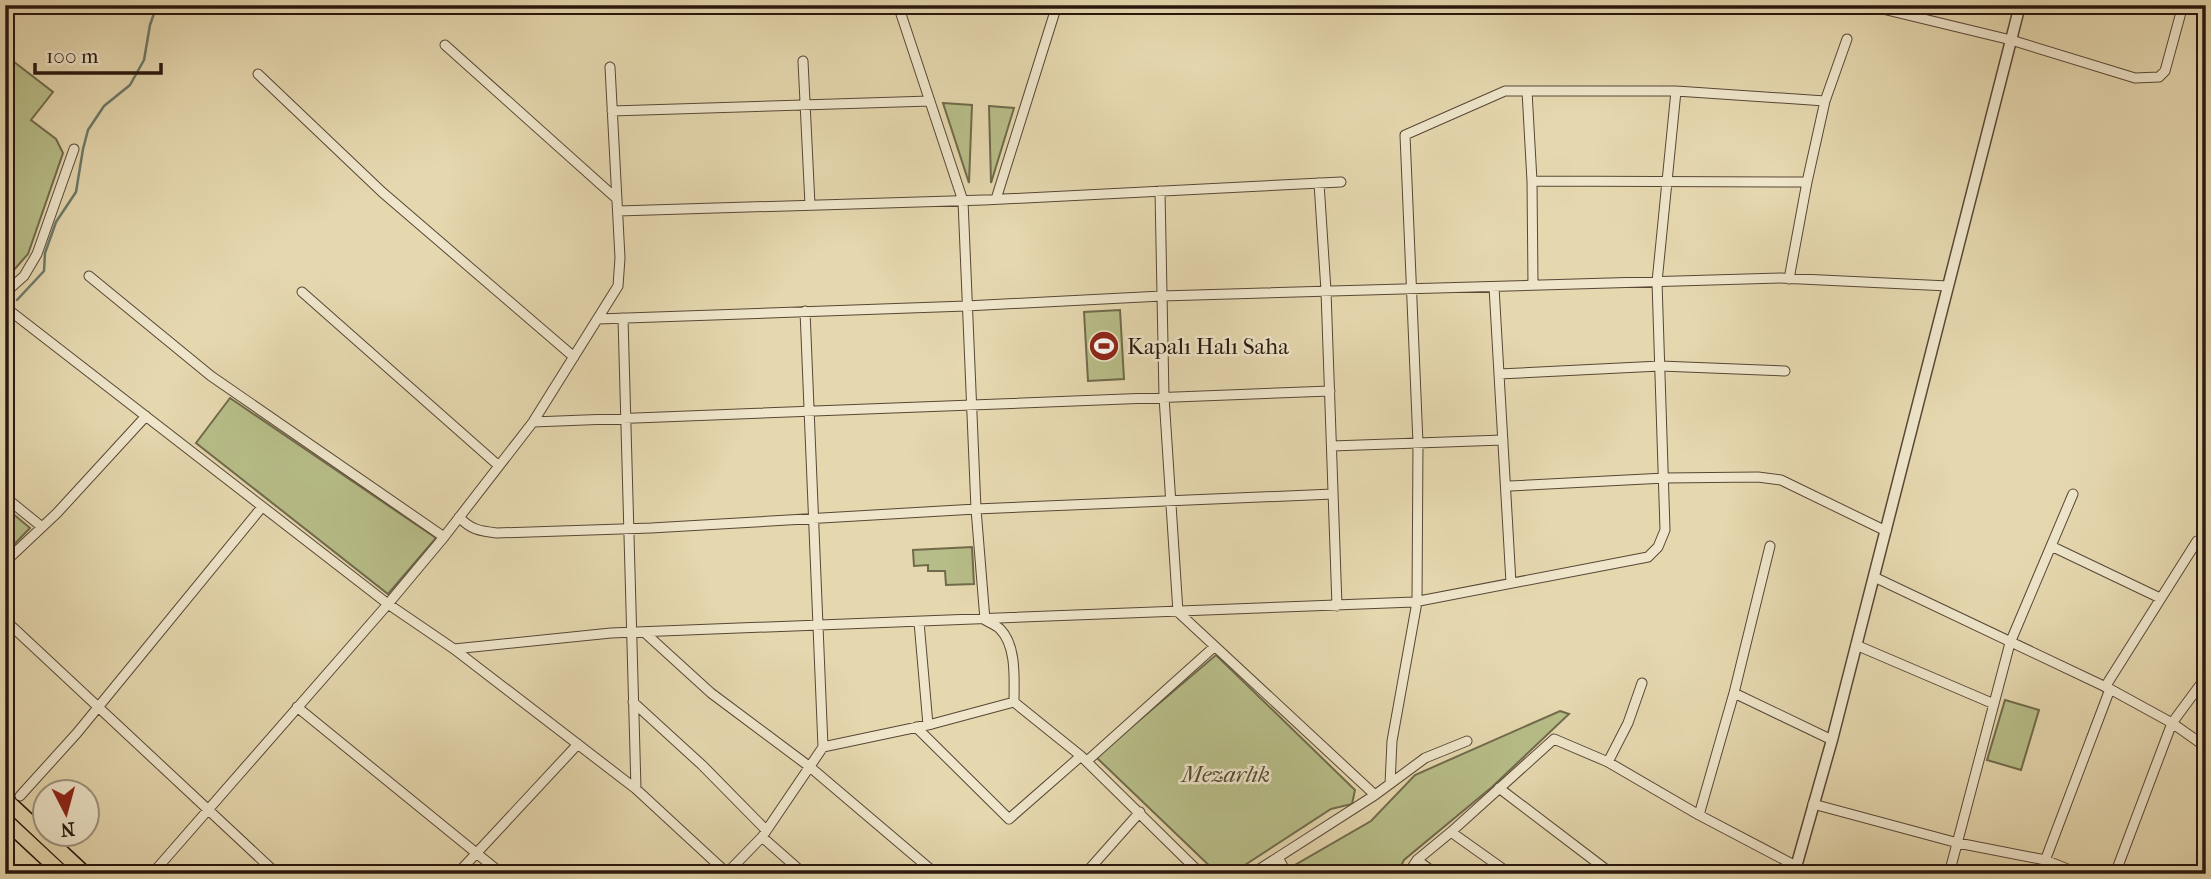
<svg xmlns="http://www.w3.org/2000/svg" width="2211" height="879" font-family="'IM FELL French Canon',serif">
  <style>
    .green { fill: #b7bd88; stroke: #706a4b; stroke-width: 2 }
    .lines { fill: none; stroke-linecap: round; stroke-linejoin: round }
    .stream { stroke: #6b7969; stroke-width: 2.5 }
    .minor-casing { stroke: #584736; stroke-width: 11 }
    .tertiary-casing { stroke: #584736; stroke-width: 13 }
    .trunk-casing { stroke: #29170e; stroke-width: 17 }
    .minor { stroke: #eee5ca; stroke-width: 9 }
    .tertiary { stroke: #eee5ca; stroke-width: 10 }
    .trunk { stroke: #e5d7ae; stroke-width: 14 }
    .labels { text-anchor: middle; stroke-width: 5; stroke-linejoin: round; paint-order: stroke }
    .poi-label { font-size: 23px; fill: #29170e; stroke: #eee5ca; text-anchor: start }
    .park-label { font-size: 23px; font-style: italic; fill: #544933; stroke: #eee5ca }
  </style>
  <rect width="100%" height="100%" fill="#e5d7ae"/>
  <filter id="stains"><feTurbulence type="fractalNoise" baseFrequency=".00286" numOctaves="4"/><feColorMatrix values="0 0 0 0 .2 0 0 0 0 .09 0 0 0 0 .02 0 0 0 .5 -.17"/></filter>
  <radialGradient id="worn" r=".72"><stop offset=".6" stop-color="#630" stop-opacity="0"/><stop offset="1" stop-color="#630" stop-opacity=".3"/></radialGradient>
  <!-- green -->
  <path class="green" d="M5 55 53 92 31 120 56 139 63 153 28 254 13 271 5 263Z
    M943 103 972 105 969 183Z
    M989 106 1014 108 991 183Z
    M1120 310 1124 379 1088 381 1084 312Z
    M230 398 436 538 388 594 196 443Z
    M5 507 30 528 5 554Z
    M972 547 974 584 946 585 945 571H928V565L914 566 913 550Z
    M1216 655 1355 790 1352 804 1331 809 1231 874H1218L1096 757Z
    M2005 700 2039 710 2021 770 1987 760Z
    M1560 711 1569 714 1492 787 1404 860 1397 874H1299L1295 865 1371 821 1415 775Z"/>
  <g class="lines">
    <!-- stream -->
    <path class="stream" d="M17 300 44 271 45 253 56 222 76 192 83 149 88 130 104 106 130 85 144 60 150 25 157 5"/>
    <!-- minor casing -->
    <g class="minor-casing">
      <path id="minor" d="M898 5 963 201 976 509 985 620C990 623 996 625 1000 629 1017 646 1014 680 1014 702
        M1866 5 2011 40 2135 78 2159 77 2165 71 2183 5
        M445 45 617 199
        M803 61 810 205
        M258 74 382 192 574 357
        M1527 91 1532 181 1533 285
        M612 111 930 101
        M1532 181 1807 182
        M1319 183 1326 291 1337 606
        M1160 191 1164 397 1178 612 1375 795
        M996 199 1057 5
        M618 211 984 200 1341 182
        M89 276 211 376 444 537
        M1789 279 1807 182 1825 101 1847 39
        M1494 287 1511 583
        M302 292 499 466
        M5 293 24 276 37 254 74 149
        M5 307 388 604 454 649 636 789 728 874
        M805 311 823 747
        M623 318 636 789
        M598 319 966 306 1162 296 1780 278 1948 286
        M1499 374 1660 366 1785 371
        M533 422 1330 391
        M1332 446 1503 440
        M1510 486 1665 478 1758 477 1781 480 1886 531
        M5 497 42 527
        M459 517C471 530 480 531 497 533L651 528 976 509 1333 494
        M2051 546 2160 598
        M5 562 57 513 146 416
        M1874 577 2110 689 2172 723 2206 747
        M5 620 277 874
        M919 622 928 725
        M644 632 711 693 810 767 936 874
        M1856 645 1994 704
        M454 649 611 633 1414 602 1648 557 1658 547 1665 530 1657 282 1676 91
        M2105 687 2197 541
        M1734 693 1832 740
        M633 702 702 765 766 830
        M297 707 502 874
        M916 727 1009 819 1081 756
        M1087 761 1214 647
        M1608 762 1628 723 1642 683
        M1390 784 1392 741 1417 602 1418 443 1405 135 1505 91H1676L1825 101
        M1499 788 1612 874
        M20 796 77 733 262 507
        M1813 804 1958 843 2045 860 2080 874
        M1699 815 1734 693 1770 546
        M1451 832 1510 874
        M762 837 804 874
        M1278 857 1287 874
        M1417 860 1436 874
        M152 874 388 604 444 537 533 422 618 286 620 258 610 67
        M457 874 578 744
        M726 874 762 837 823 747 932 724 1014 702 1081 756 1201 874
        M1085 874 1140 812
        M1252 874 1375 795 1425 758 1467 741
        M1408 874 1417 860 1451 832 1554 739 1608 762 1699 815 1796 866
        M1949 874 2010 643 2073 494
        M2040 874 2110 689
        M2115 874 2172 723 2206 677"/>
    </g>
    <!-- tertiary casing -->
    <g class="tertiary-casing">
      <path id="tertiary" d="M1794 874 1832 740 2020 5"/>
    </g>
    <!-- trunk casing -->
    <g class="trunk-casing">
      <path id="trunk" d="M5 799 85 874
        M5 820 63 874"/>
    </g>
    <!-- minor -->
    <use href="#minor" class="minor"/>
    <!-- tertiary -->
    <use href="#tertiary" class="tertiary"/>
    <!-- trunk -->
    <use href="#trunk" class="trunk"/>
  </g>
  <!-- icons -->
  <defs>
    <g id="stadium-disc" transform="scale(1.575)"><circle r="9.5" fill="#8f2418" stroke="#eee5ca"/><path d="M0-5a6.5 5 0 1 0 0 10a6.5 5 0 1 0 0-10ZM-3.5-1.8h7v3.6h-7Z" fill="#fff"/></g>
  </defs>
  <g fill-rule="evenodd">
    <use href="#stadium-disc" x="1104" y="346"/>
  </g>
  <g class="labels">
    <!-- poi labels -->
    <g class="poi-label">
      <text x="1127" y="354">Kapalı Halı Saha</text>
    </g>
    <!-- park labels -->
    <g class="park-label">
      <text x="1226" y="782">Mezarlık</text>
    </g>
  </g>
  <!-- margin -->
  <rect width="2211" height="879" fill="none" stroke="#e5d7ae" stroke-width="28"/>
  <rect x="7" y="7" width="2197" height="865" fill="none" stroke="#29170e" stroke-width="3.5"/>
  <rect x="14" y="14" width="2183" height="851" fill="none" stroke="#29170e" stroke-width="2"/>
  <!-- north arrow -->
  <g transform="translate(66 813) rotate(174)"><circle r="33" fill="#eee5ca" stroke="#9f937f" stroke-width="2"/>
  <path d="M0-5L12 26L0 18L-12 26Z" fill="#8f2418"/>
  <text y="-10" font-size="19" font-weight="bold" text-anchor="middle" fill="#29170e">N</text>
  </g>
  <!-- scale -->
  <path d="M35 63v10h126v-10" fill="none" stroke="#29170e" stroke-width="3.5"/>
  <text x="46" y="63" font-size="21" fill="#29170e" stroke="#eee5ca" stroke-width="5" paint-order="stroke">100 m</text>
  <rect width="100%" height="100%" filter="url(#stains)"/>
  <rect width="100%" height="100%" fill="url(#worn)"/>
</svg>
